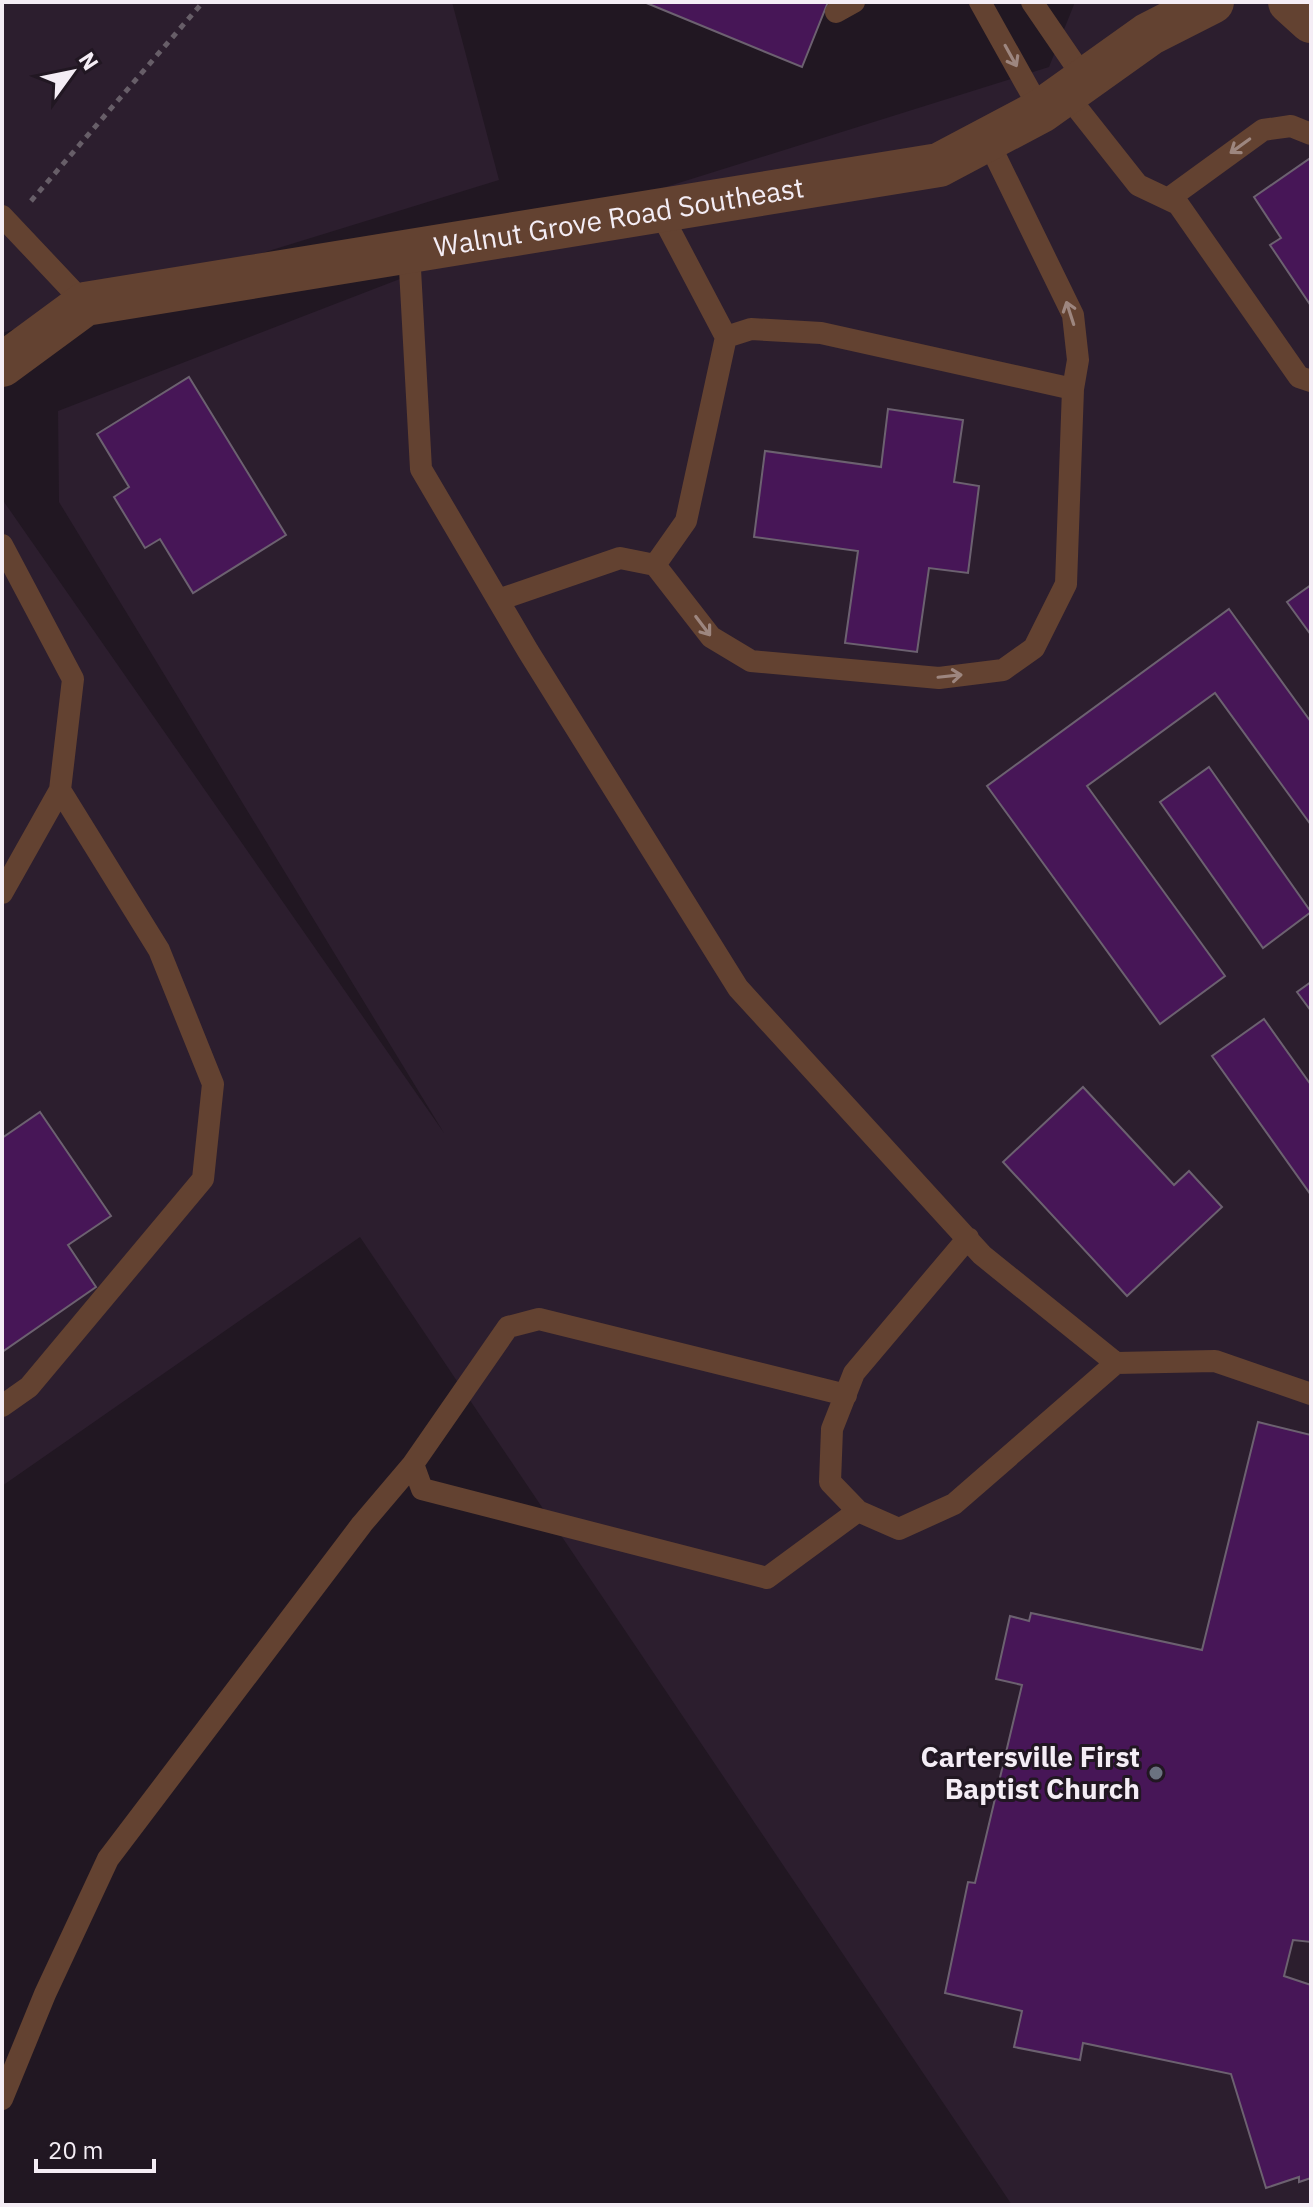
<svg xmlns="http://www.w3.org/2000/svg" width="1313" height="2207" font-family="'IBM Plex Sans',sans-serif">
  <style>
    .built { fill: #2c1e2e }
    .building { fill: #471657; stroke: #6c6170; stroke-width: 2 }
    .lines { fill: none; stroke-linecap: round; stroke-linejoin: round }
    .path { stroke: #675e68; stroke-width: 5; stroke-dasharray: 6 6; stroke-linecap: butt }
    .service { stroke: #634231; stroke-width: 22 }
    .minor { stroke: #634231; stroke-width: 44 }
    .tertiary { stroke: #634231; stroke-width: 44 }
    .oneway { stroke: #9d867f }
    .worship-dot { fill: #6b7280; stroke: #211722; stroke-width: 3 }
    .labels { text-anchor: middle; stroke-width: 6; stroke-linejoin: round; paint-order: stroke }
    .street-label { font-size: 28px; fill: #f4edf5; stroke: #211722 }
    .poi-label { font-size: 28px; font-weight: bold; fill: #f4edf5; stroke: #211722; text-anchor: end }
  </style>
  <rect width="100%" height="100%" fill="#211722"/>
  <!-- built -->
  <path class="built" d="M2 2H452L499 180 2 333Z
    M1075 2H1311V2205H1012L360 1237 2 1486V499L444 1133 59 502 58 411 519 233 1049 67Z"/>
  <!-- building -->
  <path class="building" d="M644 2H828L802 67Z
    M1309 159 1311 162V306L1270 245 1281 238 1254 197Z
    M189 377 286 535 193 593 160 539 145 548 114 497 129 487 97 434Z
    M888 409 963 420 954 482 979 486 968 573 929 568 917 652 845 643 858 551 754 537 765 451 881 467Z
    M1311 585V635L1287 602Z
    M1229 609 1311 722V825L1215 693 1087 786 1225 976 1160 1024 987 786Z
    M1209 767 1311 912 1263 948 1160 802Z
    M1311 982V1011L1297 992Z
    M1264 1019 1311 1085V1195L1212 1056Z
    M1083 1087 1174 1185 1189 1171 1222 1207 1127 1296 1003 1162Z
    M40 1112 111 1216 68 1245 96 1287 2 1352V1138Z
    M1258 1422 1311 1435V1942L1293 1940 1284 1976 1311 1985V2178L1299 2182V2177L1266 2188 1231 2074 1083 2043 1080 2060 1014 2047 1022 2011 945 1993 968 1882 975 1883 1022 1685 996 1679 1010 1616 1029 1621 1031 1613 1202 1650Z"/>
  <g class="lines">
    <!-- path -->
    <path class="path" d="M31 201 203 2"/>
    <!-- service -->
    <path class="service" d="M980 2 1041 111
      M1032 2 1086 81
      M836 12 854 2
      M1066 94 1138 185 1178 204 1299 377 1311 381
      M1168 199 1263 130 1291 126 1311 134
      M659 210 726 337
      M2 216 85 304
      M409 251 421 469 528 651 738 988 982 1255 1116 1363 1215 1361 1311 1394
      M2 545 73 679 60 790 2 893
      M655 565 686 521 726 337 751 329 821 333 1073 389
      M498 600 620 558 655 565 711 637 751 661 939 678 1003 670 1034 648 1066 584 1073 389 1078 360 1073 315 986 137
      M968 1238 854 1373 832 1429 830 1482 858 1511 899 1529 954 1504 1116 1363
      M846 1395 539 1319 508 1327 413 1464 422 1489 767 1578 858 1511
      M2 1406 29 1387 203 1179 213 1084 159 950 60 790
      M2 2099 45 1994 108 1859 362 1524 413 1464"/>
    <!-- minor -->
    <path class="minor" id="s1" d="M2 365 85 304 939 165 1041 111 1149 34 1212 2"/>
    <!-- tertiary -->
    <path class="tertiary" d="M1290 2 1311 21"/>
  </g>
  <!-- one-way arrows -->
  <defs><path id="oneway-shaft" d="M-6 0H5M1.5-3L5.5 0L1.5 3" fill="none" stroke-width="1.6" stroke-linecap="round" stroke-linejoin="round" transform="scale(2)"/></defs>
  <g class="oneway">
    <use href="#oneway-shaft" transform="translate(1011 56) rotate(61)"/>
    <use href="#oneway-shaft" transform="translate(1240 146) rotate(144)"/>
    <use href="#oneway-shaft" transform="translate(1070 313) rotate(-108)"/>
    <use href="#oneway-shaft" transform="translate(703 626) rotate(53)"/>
    <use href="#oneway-shaft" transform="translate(950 676) rotate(-6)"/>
  </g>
  <!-- markers -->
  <circle class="worship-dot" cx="1156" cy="1773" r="8"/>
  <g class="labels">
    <!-- street labels -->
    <g class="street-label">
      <text dy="10" stroke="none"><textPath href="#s1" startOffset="644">Walnut Grove Road Southeast</textPath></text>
    </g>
    <!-- poi labels -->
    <g class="poi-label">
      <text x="1140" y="1767">Cartersville First<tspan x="1140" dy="32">Baptist Church</tspan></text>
    </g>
  </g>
  <!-- border -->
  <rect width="1313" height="2207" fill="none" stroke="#f4edf5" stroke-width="8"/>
  <!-- north arrow -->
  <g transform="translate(72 72) rotate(57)" stroke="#211722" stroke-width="6" paint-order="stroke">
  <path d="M0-6L14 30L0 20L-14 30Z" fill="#f4edf5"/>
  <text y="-12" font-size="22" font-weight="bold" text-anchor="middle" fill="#f4edf5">N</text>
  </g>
  <!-- scale -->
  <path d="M36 2159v12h118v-12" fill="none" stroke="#f4edf5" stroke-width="4"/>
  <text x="48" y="2159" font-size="24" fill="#f4edf5" stroke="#211722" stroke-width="6" paint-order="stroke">20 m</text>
</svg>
